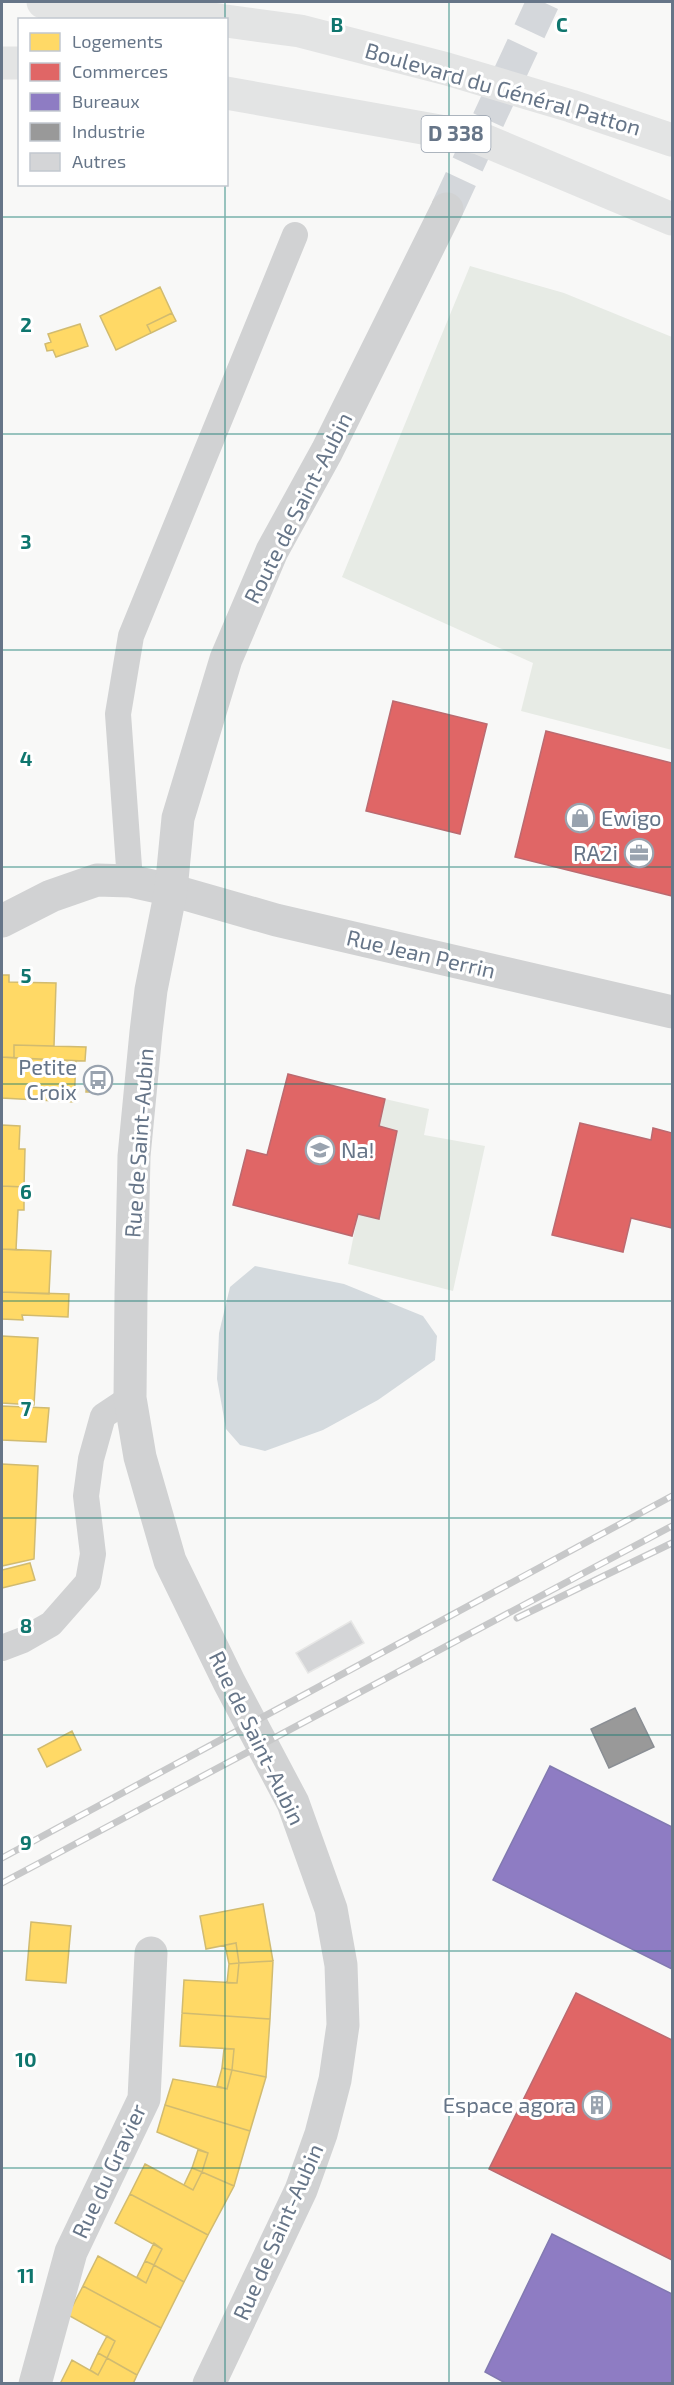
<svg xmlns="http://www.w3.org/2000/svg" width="674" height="2385" font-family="'Exo 2',sans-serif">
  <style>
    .green { fill: #e7ebe5 }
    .water { fill: #d4dade }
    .homes { fill: #ffd966; stroke: #d1bb70; stroke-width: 1.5 }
    .shops { fill: #e06666; stroke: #bb6a70; stroke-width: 1.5 }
    .offices { fill: #8e7cc3; stroke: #827ab1; stroke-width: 1.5 }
    .industry { fill: #999; stroke: #8a8e94; stroke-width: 1.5 }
    .building { fill: #d4d5d7; stroke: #e7e7e6; stroke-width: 1.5 }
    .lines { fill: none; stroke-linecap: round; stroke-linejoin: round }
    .tertiary-tunnel { stroke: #d4d7db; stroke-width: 33; stroke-dasharray: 33 16; stroke-linecap: butt }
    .service { stroke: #d1d2d3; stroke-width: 26 }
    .minor { stroke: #d1d2d3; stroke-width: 33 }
    .tertiary { stroke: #d1d2d3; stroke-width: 33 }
    .trunk { stroke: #e3e4e4; stroke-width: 33 }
    .rail-casing { stroke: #c7c8c9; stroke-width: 7 }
    .rail { stroke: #fff; stroke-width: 4.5; stroke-dasharray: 14; stroke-linecap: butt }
    .grid { fill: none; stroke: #0f766e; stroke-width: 1.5; stroke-opacity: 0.55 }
    .labels { text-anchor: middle; stroke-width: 6; stroke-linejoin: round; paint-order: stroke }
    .shield { fill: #fff; stroke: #949eac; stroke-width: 1.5 }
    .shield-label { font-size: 21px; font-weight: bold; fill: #667588 }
    .street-label { font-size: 22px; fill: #667588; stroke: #fff }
    .poi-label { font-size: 22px; fill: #667588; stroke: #fff; text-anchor: end }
    .grid-label { font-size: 20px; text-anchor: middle; font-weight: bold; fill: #0f766e; stroke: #fff; stroke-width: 6; stroke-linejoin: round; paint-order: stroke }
  </style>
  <rect width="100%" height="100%" fill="#f8f8f7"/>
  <!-- green -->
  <path class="green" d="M470 266 564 293 672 337V750L521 711 533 663 342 577Z
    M385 1099 429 1109 424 1135 485 1146 453 1291 348 1264 358 1214 379 1219 397 1131 379 1126Z"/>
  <!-- water -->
  <path class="water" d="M255 1266 344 1284 423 1316 437 1336 435 1360 378 1400 323 1430 265 1451 240 1445 226 1429 217 1379 219 1333 230 1287Z"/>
  <!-- homes -->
  <path class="homes" d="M160 287 172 313 147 325 151 333 116 350 100 316Z
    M172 313 176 321 151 333 147 325Z
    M80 324 88 346 56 357 53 350 47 351 45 344 51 342 48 334Z
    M2 975H9V982L56 983 54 1046 14 1045V1058L2 1057Z
    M14 1045 86 1047 85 1061 14 1058Z
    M2 1057 76 1061 74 1102 2 1098Z
    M87 1071 95 1072 94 1092H86Z
    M2 1125 20 1126 19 1149H25L24 1187 2 1186Z
    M2 1186 24 1187V1210H18L16 1250 2 1249Z
    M2 1249 51 1251 49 1294 2 1292Z
    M2 1292 69 1294 68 1317 22 1315 23 1320 2 1319Z
    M2 1336 38 1338 34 1405 2 1403Z
    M2 1406 49 1408 46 1442 2 1440Z
    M2 1464 38 1466 34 1559 2 1566Z
    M30 1563 35 1580 2 1588V1570Z
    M72 1731 81 1750 47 1767 38 1749Z
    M263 1904 273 1961 239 1963 236 1943 206 1949 200 1916Z
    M31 1922 71 1926 66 1983 26 1980Z
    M236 1943 239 1963 229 1964 225 1945Z
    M273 1961 270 2019 182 2013 184 1980 237 1983 239 1963Z
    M239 1963 237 1983H227L229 1964Z
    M182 2013 270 2019 266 2077 232 2070 234 2049 180 2046Z
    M224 2049H234L232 2070 222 2068Z
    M222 2068 232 2070 227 2089 217 2086Z
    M232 2070 266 2077 250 2131 165 2105 173 2079 227 2089Z
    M165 2105 250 2131 234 2186 202 2172 208 2153 157 2132Z
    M198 2150 208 2153 202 2172 192 2168Z
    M145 2164 193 2190 202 2172 234 2186 208 2235 130 2194Z
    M192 2168 202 2172 193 2190 184 2185Z
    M130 2194 208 2235 184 2282 154 2265 162 2249 115 2223Z
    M154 2243 162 2249 154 2265 145 2261Z
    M98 2256 146 2283 154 2265 184 2282 161 2328 83 2286Z
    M145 2261 154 2265 146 2283 137 2277Z
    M83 2286 161 2328 137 2375 107 2358 115 2341 68 2315Z
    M107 2336 115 2341 107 2358 98 2353Z
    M98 2353 107 2358 98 2375 90 2370Z
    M107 2358 137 2375 133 2384H60L72 2360 98 2375Z"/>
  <!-- shops -->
  <path class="shops" d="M393 701 487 724 460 834 366 811Z
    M546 731 672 763V896L515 857Z
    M288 1074 385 1099 379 1126 397 1131 379 1219 358 1214 352 1236 233 1205 247 1150 267 1155Z
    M580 1123 651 1140 653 1128 672 1133V1228L631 1218 623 1252 552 1235Z
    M576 1993 672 2040V2260L489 2169Z"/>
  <!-- offices -->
  <path class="offices" d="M550 1766 672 1827V1969L493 1880Z
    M552 2234 672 2294V2384H507L485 2372Z"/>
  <!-- industry -->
  <path class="industry" d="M635 1708 654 1747 609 1768 591 1729Z"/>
  <!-- building -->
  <path class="building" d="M351 1621 364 1643 308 1673 296 1653Z"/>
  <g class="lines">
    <!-- tertiary-tunnel -->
    <path class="tertiary-tunnel" d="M447 209 543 2"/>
    <!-- service -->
    <path class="service" d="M130 881 118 714 131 636 295 235
      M2 1648 23 1640 51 1624 88 1582 93 1554 86 1496 91 1459 103 1416 130 1398"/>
    <!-- minor -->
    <path class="minor" d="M2 921 51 896 97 880 130 881 171 890 276 920 672 1012
      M35 2384 71 2252 144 2099 151 1953"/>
    <!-- tertiary -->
    <path class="tertiary" d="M209 2384 301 2190 321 2134 335 2080 343 2025 341 1965 331 1909 293 1803 229 1682 170 1561 140 1457 130 1398 131 1295 134 1156 146 1032 151 990 171 890 178 818 226 659 272 551 327 451 447 209"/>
    <!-- trunk -->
    <path class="trunk" d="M43 2H73L219 20
      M226 21 300 31 447 69 571 106 672 140
      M2 63H20
      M226 93 479 138 672 219"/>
    <!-- rail casing -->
    <g class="rail-casing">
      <path id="rail" d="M517 1618 672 1543
        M2 1858 672 1496
        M2 1883 672 1526"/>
    </g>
    <!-- rail -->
    <use href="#rail" class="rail"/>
  </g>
  <!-- grid -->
  <path class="grid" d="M225 2V20M449 2V2384M225 184V2384M2 217H672M2 434H672M2 650H672M2 867H672M2 1084H672M2 1301H672M2 1518H672M2 1735H672M2 1951H672M2 2168H672"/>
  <!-- icons -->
  <defs>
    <g id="shop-ring" transform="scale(1.5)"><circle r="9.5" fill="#fff" stroke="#99a3af" stroke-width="1.5"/><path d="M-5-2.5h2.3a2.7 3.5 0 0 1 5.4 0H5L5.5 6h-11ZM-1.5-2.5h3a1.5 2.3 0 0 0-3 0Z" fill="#99a3af"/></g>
    <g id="office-ring" transform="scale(1.5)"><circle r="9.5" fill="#fff" stroke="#99a3af" stroke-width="1.5"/><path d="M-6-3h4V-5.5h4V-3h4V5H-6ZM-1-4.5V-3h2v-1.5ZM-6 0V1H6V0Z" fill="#99a3af"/></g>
    <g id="bus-ring" transform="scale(1.5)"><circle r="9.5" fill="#fff" stroke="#99a3af" stroke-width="1.5"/><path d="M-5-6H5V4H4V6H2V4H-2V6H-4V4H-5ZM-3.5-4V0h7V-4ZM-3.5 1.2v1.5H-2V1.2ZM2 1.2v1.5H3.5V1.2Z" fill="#99a3af"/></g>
    <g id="school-ring" transform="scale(1.5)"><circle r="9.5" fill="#fff" stroke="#99a3af" stroke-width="1.5"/><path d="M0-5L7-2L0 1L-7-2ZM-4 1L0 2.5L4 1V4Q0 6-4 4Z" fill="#99a3af"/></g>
    <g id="building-ring" transform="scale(1.5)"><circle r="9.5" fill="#fff" stroke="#99a3af" stroke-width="1.5"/><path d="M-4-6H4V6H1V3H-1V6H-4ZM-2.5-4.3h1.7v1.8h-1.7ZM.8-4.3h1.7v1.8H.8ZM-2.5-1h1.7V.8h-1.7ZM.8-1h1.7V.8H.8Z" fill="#99a3af"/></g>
  </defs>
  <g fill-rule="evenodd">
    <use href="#shop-ring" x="580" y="818"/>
    <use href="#office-ring" x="639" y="853"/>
    <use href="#bus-ring" x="98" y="1080"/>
    <use href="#school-ring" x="320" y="1150"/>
    <use href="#building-ring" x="597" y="2105"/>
  </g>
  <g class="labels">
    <!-- shield labels -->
    <rect class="shield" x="421.5" y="116" width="69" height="36" rx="4.5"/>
    <g class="shield-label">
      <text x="456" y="141">D 338</text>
    </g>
    <!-- street labels -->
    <g class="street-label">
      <text transform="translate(503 89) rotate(16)" y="8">Boulevard du Général Patton</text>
      <text transform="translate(298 508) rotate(-63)" y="8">Route de Saint-Aubin</text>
      <text transform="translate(421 954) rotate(13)" y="8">Rue Jean Perrin</text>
      <text transform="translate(139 1143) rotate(-86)" y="8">Rue de Saint-Aubin</text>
      <text transform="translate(257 1738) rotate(64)" y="8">Rue de Saint-Aubin</text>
      <text transform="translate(109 2171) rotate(-65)" y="8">Rue du Gravier</text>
      <text transform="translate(278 2232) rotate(-66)" y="8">Rue de Saint-Aubin</text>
    </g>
    <!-- poi labels -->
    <g class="poi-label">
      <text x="601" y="826" text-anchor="start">Ewigo</text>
      <text x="618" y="861">RA2i</text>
      <text x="77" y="1075">Petite<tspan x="77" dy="25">Croix</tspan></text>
      <text x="341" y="1158" text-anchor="start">Na!</text>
      <text x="576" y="2113">Espace agora</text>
    </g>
  </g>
  <g class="grid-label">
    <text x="337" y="32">B</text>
    <text x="562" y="32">C</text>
    <text x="26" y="332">2</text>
    <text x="26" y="549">3</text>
    <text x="26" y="766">4</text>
    <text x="26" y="983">5</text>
    <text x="26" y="1199">6</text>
    <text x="26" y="1416">7</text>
    <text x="26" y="1633">8</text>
    <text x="26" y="1850">9</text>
    <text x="26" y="2067">10</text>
    <text x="26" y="2283">11</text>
  </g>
  <!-- border -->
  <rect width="674" height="2385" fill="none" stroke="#667588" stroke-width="6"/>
  <!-- legend -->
  <rect x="18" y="18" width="210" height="168" fill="#ffffff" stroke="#c2c8cf" stroke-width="1.5"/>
  <rect x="30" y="33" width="30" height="18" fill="#ffd966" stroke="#c2c8cf" stroke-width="1.5"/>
  <text x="72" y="48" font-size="18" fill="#667588">Logements</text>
  <rect x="30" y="63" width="30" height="18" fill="#e06666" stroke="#c2c8cf" stroke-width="1.5"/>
  <text x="72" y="78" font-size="18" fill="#667588">Commerces</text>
  <rect x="30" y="93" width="30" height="18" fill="#8e7cc3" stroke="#c2c8cf" stroke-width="1.5"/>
  <text x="72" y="108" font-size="18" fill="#667588">Bureaux</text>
  <rect x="30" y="123" width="30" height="18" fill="#999999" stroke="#c2c8cf" stroke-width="1.5"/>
  <text x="72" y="138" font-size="18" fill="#667588">Industrie</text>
  <rect x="30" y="153" width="30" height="18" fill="#d4d5d7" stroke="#c2c8cf" stroke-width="1.5"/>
  <text x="72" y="168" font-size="18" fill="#667588">Autres</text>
</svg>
